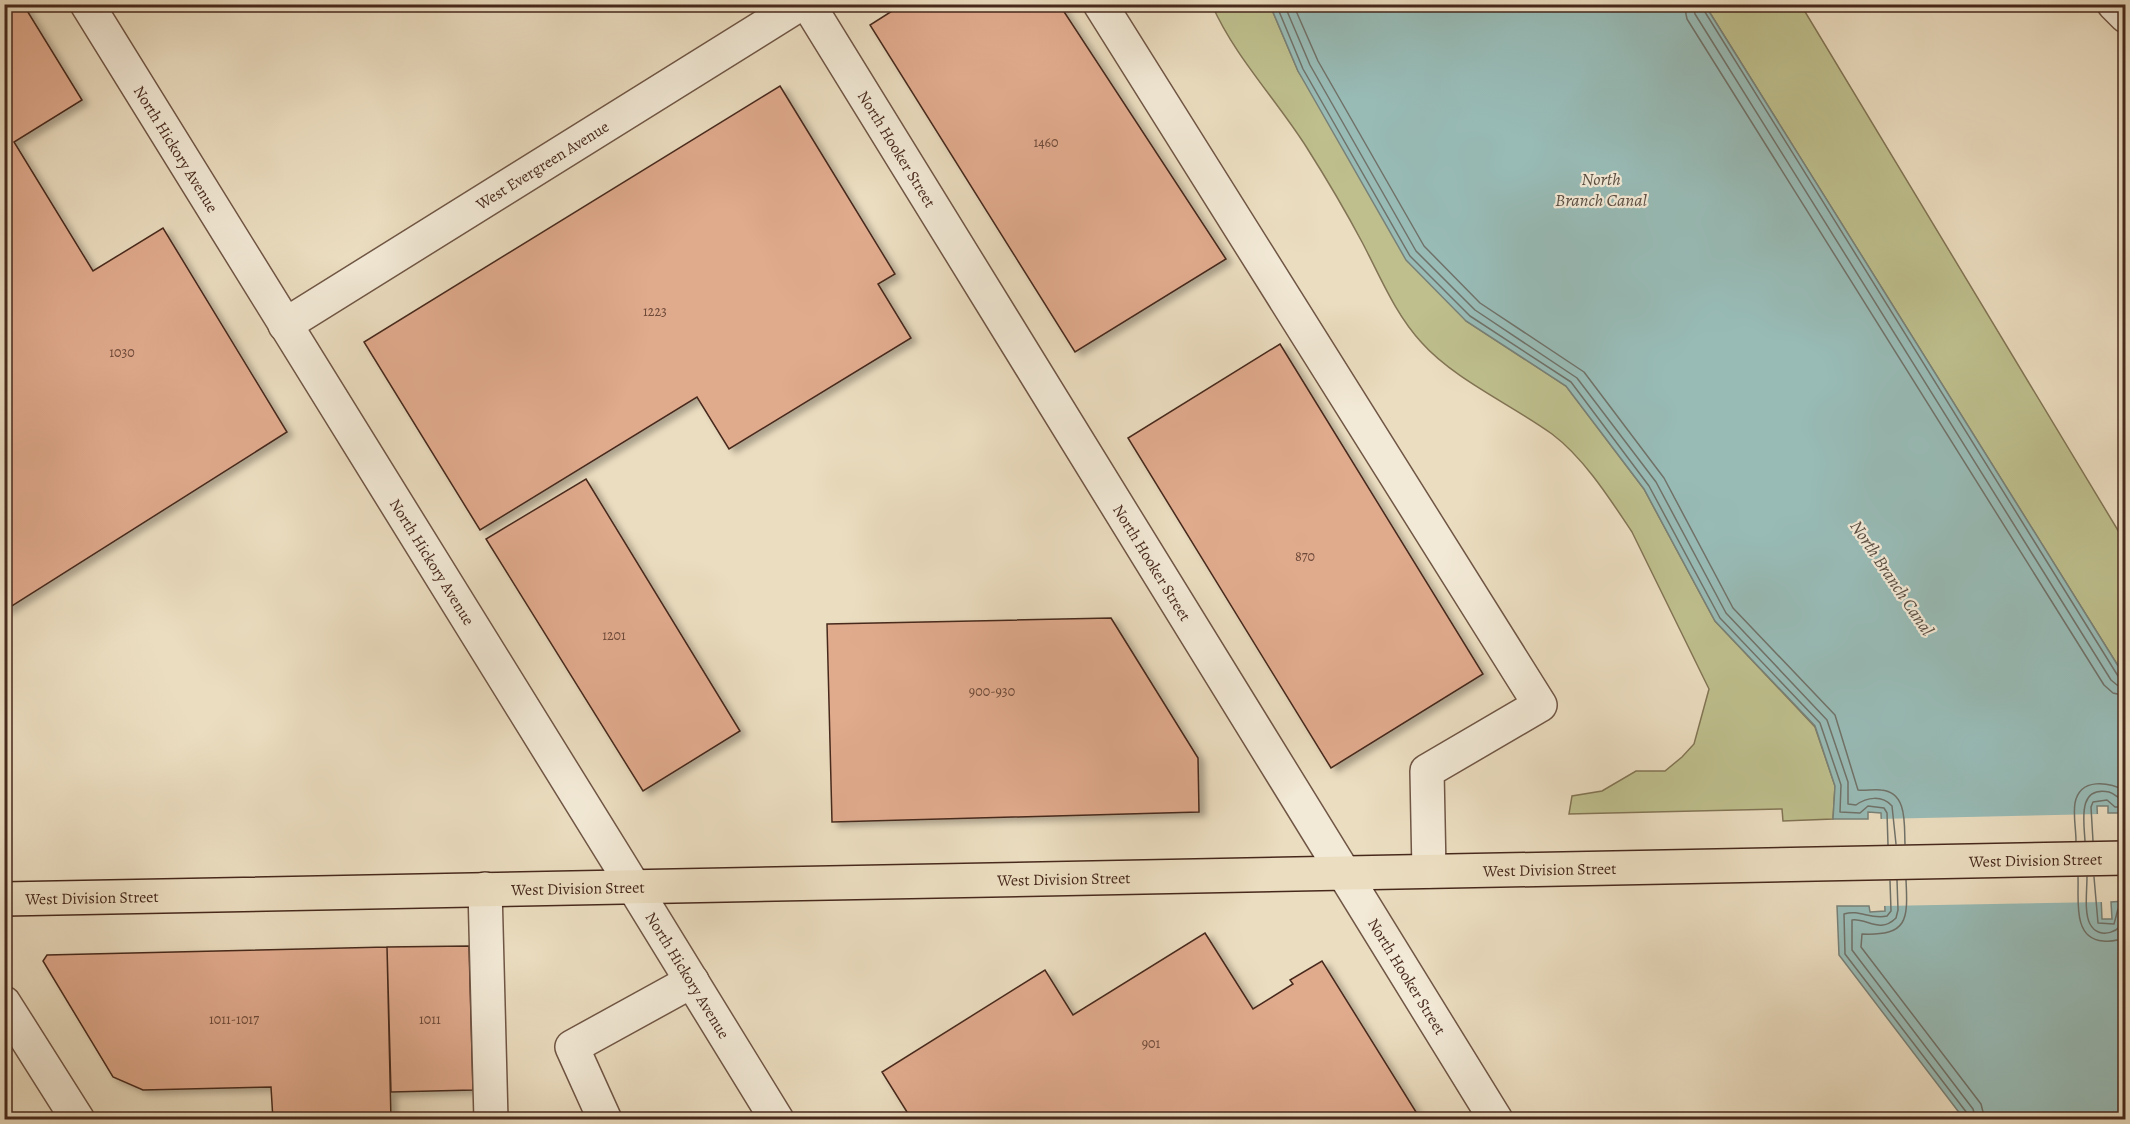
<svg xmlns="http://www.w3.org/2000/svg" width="2130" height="1124" font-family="Alegreya,serif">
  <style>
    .green { fill: #bebf8d; stroke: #827454; stroke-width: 1.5 }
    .water { fill: #98bbb6; stroke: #788178; stroke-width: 1.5 }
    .pier { fill: #ebddc0 }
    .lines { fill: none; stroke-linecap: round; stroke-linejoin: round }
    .shore { stroke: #707269; stroke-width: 1.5 }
    .building { fill: #e0aa8d; stroke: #47291c; stroke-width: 1.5; filter: url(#shadow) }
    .minor-casing { stroke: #705645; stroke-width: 36 }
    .major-casing { stroke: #47291c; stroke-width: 36 }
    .minor { stroke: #f2e9d6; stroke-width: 33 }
    .major { stroke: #ebddc0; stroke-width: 33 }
    .labels { text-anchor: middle; stroke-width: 4.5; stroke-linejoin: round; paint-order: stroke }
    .number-label { font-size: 14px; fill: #6d4938 }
    .street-label { font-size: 16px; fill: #47291c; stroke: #f2e9d6 }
    .water-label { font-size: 18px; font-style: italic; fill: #5b4e42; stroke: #f2e9d6 }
  </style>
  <defs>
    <filter id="shadow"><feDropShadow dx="6" dy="4" stdDeviation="3" flood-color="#0004"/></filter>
  </defs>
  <rect width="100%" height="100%" fill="#ebddc0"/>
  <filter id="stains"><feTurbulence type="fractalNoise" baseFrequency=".00333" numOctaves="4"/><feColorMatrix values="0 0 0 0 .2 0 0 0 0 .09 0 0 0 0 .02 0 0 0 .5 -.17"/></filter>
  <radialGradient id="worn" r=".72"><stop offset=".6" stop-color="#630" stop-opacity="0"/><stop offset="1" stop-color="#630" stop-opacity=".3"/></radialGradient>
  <!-- green -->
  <path class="green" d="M1212 5H1270L1298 71 1466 321 1566 386 1644 489 1715 621 1815 727 1835 786 1833 819 1783 821 1782 809 1569 814 1572 796 1602 791 1636 771H1665L1682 757 1694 744 1709 689 1632 532C1610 499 1584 458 1552 434 1512 405 1454 379 1422 343 1395 314 1380 276 1362 242 1345 210 1326 178 1307 148 1276 99 1235 57 1212 5Z
    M1705 5H1801L2125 542V677Z"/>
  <!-- water -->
  <path class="water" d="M1270 5H1705L2125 677V813H2108V806H2097L2102 919H2112L2111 902 2125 901V1119H1964L1839 955 1837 906H1869L1870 912 1885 911 1881 813 1868 812V819H1833L1835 786 1815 726 1715 621 1644 489 1566 386 1466 321 1406 260 1298 71Z"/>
  <!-- pier -->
  <path class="pier" d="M2100 814 2104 902 1882 906 1878 819Z"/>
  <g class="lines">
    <!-- shore -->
    <path class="shore" d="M1276 4 1303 69 1410 256 1470 316 1571 382 1649 486 1720 618 1820 723 1841 785 1840 812 1860 813 1868 806 1884 808 1887 813 1888 845
      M1284 4 1310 65 1416 251 1475 310 1577 378 1656 482 1726 613 1827 720 1848 782V804L1856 805C1867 797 1882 795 1892 806L1896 844
      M1293 4 1318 61 1424 246 1480 303 1584 372 1664 478 1733 608 1835 715 1858 790C1865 791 1873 789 1881 790 1908 792 1904 825 1905 844
      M1684 4 1687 19 2104 685 2113 693 2126 696
      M1693 4 1695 14 2111 680 2117 685 2126 687
      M1700 4 2118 676 2126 679
      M2076 841C2076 829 2073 815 2075 803 2080 777 2109 782 2126 791
      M2085 841C2084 821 2077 786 2109 792 2116 794 2118 800 2126 800
      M2093 841 2091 807 2093 802 2107 800 2115 807H2126
      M2078 877C2079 898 2072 939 2103 941 2111 942 2118 941 2126 936
      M2087 877C2087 890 2084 913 2090 924 2099 941 2123 932 2126 916
      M2094 877 2098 923 2114 924 2118 909 2126 907
      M1897 880 1898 910 1896 918C1880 934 1867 918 1852 920V950L1973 1109 1976 1120
      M1906 880C1908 920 1908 936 1862 934L1861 947 1981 1104 1985 1120
      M1890 881 1891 911 1887 916C1870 920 1860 909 1844 914L1845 954 1967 1113 1968 1120"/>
  </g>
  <!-- building -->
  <path class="building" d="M4 4H23L82 100 14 142 93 271 163 228 287 432 4 611Z
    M903 4H1059L1226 259 1075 352 870 25Z
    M780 86 895 274 878 284 911 338 729 449 697 397 480 530 364 342Z
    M1280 344 1483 674 1331 768 1128 438Z
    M586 479 740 731 643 791 486 539Z
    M1111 618 1198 758 1199 812 832 822 827 624Z
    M1205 933 1253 1009 1293 984 1290 980 1322 961 1421 1120H912L882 1072 1045 970 1073 1015Z
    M469 946 473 1090 391 1092 387 947Z
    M387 947 391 1120H273L271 1087 143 1090 113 1077 43 961 47 955Z"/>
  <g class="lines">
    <!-- minor casing -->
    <g class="minor-casing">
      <g id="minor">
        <path id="s1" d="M87 4C317 377 549 747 777 1120"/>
        <path id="s2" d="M808 4 1496 1120"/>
        <path d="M1100 4 1540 705 1427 771 1429 871"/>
        <path d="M2114 4 2126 16"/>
        <path id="s3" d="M285 325 800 4"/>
        <path d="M485 889 491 1120"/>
        <path d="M4 1003 78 1120"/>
        <path d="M605 1120 572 1047 692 981"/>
      </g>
    </g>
    <!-- major casing -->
    <g class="major-casing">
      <g id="major">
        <path id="s4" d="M4 899 2126 858"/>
      </g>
    </g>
    <!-- minor -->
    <use href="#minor" class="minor"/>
    <!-- major -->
    <use href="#major" class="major"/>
  </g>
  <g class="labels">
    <!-- number labels -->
    <g class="number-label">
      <text x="1046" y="147">1460</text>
      <text x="655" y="316">1223</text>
      <text x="122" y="357">1030</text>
      <text x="1305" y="561">870</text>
      <text x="614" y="640">1201</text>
      <text x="992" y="696">900-930</text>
      <text x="234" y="1024">1011-1017</text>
      <text x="430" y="1024">1011</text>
      <text x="1151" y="1048">901</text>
    </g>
    <!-- street labels -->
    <g class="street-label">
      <text dy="6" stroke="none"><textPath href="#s1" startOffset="170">North Hickory Avenue</textPath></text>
      <text dy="6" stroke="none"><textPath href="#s2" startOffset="170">North Hooker Street</textPath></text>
      <text dy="6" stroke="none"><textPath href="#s3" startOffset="303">West Evergreen Avenue</textPath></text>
      <text dy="6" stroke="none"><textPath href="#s1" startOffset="656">North Hickory Avenue</textPath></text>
      <text dy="6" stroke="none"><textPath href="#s2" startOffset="656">North Hooker Street</textPath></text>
      <text dy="6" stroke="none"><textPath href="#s4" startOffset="2032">West Division Street</textPath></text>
      <text dy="6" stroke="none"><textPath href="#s4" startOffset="1546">West Division Street</textPath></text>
      <text dy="6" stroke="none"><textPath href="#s4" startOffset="1060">West Division Street</textPath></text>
      <text dy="6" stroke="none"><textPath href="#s4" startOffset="574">West Division Street</textPath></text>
      <text dy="6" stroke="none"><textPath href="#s4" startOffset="88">West Division Street</textPath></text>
      <text dy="6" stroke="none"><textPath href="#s1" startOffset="1142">North Hickory Avenue</textPath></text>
      <text dy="6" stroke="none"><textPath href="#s2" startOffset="1142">North Hooker Street</textPath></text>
    </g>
    <!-- water labels -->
    <g class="water-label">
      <text x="1601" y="185">North<tspan x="1601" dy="21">Branch Canal</tspan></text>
      <text transform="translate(1892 578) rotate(56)" y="6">North Branch Canal</text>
    </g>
  </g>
  <!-- margin -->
  <rect width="2130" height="1124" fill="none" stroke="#ebddc0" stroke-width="24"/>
  <rect x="6" y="6" width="2118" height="1112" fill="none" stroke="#47291c" stroke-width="3"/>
  <rect x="12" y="12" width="2106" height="1100" fill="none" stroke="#47291c" stroke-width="1.5"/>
  <rect width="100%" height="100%" filter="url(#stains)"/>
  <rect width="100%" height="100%" fill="url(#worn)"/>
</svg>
